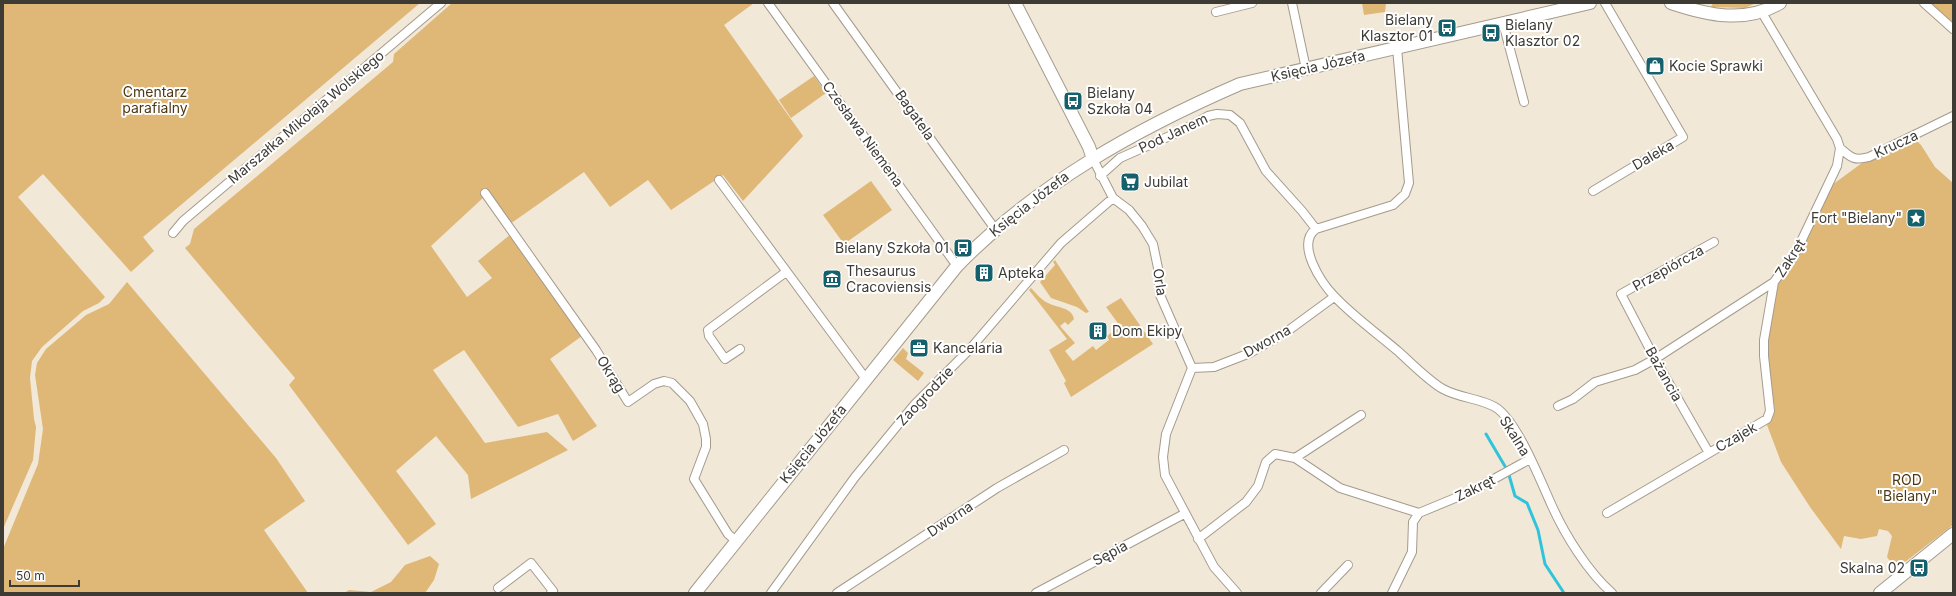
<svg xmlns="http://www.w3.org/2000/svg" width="1956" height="596" font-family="Inter,sans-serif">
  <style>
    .green { fill: #dfb776 }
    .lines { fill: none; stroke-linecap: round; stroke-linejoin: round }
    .stream { stroke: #30c4dc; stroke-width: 3 }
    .street-casing { stroke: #a49b8d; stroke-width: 10 }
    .secondary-casing { stroke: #a49b8d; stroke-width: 14 }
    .street { stroke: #fff; stroke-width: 8 }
    .secondary { stroke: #fff; stroke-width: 12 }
    .labels { text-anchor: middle; stroke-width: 4; stroke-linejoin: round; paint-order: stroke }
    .poi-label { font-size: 14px; fill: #3e3b35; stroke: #fff; text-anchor: start }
    .street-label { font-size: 14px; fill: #3e3b35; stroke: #fff }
    .park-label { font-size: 14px; fill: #4e3913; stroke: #fff }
  </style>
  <rect width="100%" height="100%" fill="#f1e8d8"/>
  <!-- green -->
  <path class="green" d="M3 3H420L143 237 154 251 131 272 43 174 18 197 105 297 99 303 83 311 42 347 32 361 30 378 34 419 36 427 33 460 3 529Z
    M452 3H754L724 25 803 136 743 201 723 175 671 210 648 180 610 207 584 172 510 224 483 187 484 197 431 246 467 297 492 278 478 261 511 234 582 336 550 359 597 426 573 441 558 414 518 427 464 350 433 370 485 443 547 432 568 450 471 499 468 475 436 436 396 471 436 524 408 545 289 385 295 378 185 248 190 244 194 229 393 62 394 54Z
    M1362 3H1386L1385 12 1364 15Z
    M1713 3H1756L1745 8 1711 7Z
    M1931 3H1953V24Z
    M814 76 826 93 791 118 779 100Z
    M1916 140 1921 145 1935 167 1953 183V525L1896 569 1887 557 1892 536 1888 531 1879 529 1877 536 1861 539 1844 536 1841 549 1810 507 1781 462 1767 425 1772 419 1775 410 1766 356 1768 330 1779 280 1798 257 1832 185 1862 163Z
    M871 181 892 210 844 244 823 215Z
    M1055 260 1089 312 1086 313 1077 307 1051 298 1040 282 1055 265 1053 262Z
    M127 282 276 458 305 501 264 530 308 593H3V549L38 464 43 429 35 375 37 363 46 349 86 315 109 304Z
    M1031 288C1036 293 1041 300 1048 303 1057 308 1072 307 1074 319L1068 325 1065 322 1060 326 1075 343 1065 351 1073 361 1093 346 1096 350 1109 340 1107 336 1120 326 1106 307 1121 298 1153 344 1071 397 1064 383 1066 381 1049 350 1067 339 1029 290Z
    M903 348 908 353 906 359 924 373 918 381 893 360Z
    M430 556 439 564 434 580 425 593H344L349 590 371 592 391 582 405 565Z"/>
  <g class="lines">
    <!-- stream -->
    <path class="stream" d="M1486 434 1506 468
      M1509 475 1515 496 1527 503 1538 530 1545 564 1564 593"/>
    <!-- street casing -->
    <g class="street-casing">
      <path id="street" d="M768 3 957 266
        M833 3 995 229
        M1292 3 1306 69
        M1924 3 1953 29
        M1216 12 1252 3
        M1503 23 1524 102
        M1397 48 1409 183 1405 194 1393 205 1316 229C1295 244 1322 284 1335 297 1354 317 1378 334 1399 352 1411 363 1430 382 1443 389 1459 398 1479 398 1495 407 1517 420 1541 482 1552 506 1565 535 1588 572 1612 593
        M1840 148C1851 158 1855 161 1869 157L1953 116
        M1093 159 1113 198 1129 210 1142 226 1153 244 1158 268 1160 295 1192 368 1166 434 1163 457 1165 475 1214 567 1237 593
        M1100 176 1120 158 1181 131 1208 116 1217 114 1230 115 1240 123 1266 171 1302 211 1316 229
        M719 180 866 379
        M1593 191 1683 137 1605 3
        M485 193 596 350 628 402 654 384 664 381 672 383 690 401 703 424 706 439V447L694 479 728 534 736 541
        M173 233 183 221 441 3
        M740 349 725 359 709 336 708 330 786 272
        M1192 368 1214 367 1250 353 1289 330 1334 297
        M1558 406 1573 399 1595 382 1635 370 1655 359 1774 282 1797 250 1837 166 1840 148 1837 139 1761 11
        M1709 453 1655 359 1621 294 1714 242
        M1295 458 1361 415
        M1419 513 1472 491 1530 459
        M1607 513 1767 419 1770 411 1764 356V340L1774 282
        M1198 539 1246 502 1258 486 1266 462 1275 454 1295 458 1340 488 1419 513
        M498 588 531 563 553 591 551 593
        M771 593 855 477 915 404 970 349 1061 243 1113 198
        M837 593 997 488 1064 450
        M1036 593 1184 514
        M1321 593 1348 565
        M1392 593 1412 552 1413 522 1419 513"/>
    </g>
    <!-- secondary casing -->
    <g class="secondary-casing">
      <path id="secondary" d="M1015 3 1089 147 1093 159
        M1671 3C1707 15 1745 24 1780 3
        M695 593 957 266C1037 184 1136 129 1240 84L1590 3
        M1880 593 1953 534"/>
    </g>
    <!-- street -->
    <use href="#street" class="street"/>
    <!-- secondary -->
    <use href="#secondary" class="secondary"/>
  </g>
  <!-- icons -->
  <defs>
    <g id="bus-square" transform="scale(1)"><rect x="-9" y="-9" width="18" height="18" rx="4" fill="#15606d" stroke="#fff"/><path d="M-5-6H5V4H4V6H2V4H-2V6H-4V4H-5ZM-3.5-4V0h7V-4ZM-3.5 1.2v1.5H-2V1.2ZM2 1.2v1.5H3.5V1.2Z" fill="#fff"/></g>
    <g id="shop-square" transform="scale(1)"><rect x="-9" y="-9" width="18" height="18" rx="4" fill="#15606d" stroke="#fff"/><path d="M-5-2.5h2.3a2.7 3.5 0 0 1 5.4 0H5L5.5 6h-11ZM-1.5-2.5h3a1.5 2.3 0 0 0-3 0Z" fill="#fff"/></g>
    <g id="supermarket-square" transform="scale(1)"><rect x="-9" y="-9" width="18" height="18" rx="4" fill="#15606d" stroke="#fff"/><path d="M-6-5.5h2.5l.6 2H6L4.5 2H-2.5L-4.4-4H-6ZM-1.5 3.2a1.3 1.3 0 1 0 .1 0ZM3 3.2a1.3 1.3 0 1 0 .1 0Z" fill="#fff"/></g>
    <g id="sight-square" transform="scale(1)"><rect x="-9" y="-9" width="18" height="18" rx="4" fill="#15606d" stroke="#fff"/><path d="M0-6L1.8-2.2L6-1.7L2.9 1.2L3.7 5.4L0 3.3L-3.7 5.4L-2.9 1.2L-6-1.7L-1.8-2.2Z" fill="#fff"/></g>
    <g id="building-square" transform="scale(1)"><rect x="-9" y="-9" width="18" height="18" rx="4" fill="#15606d" stroke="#fff"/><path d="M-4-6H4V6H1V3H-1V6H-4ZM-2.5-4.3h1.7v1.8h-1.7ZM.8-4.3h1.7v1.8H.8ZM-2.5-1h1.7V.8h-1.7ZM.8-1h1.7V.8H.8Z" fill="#fff"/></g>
    <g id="museum-square" transform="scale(1)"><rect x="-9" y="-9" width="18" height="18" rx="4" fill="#15606d" stroke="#fff"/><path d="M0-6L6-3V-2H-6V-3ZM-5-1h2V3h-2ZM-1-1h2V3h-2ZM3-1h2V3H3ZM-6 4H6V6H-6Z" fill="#fff"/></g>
    <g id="office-square" transform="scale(1)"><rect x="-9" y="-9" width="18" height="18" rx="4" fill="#15606d" stroke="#fff"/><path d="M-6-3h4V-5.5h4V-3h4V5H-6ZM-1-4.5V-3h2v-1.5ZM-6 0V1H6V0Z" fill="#fff"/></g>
  </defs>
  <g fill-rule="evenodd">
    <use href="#bus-square" x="1447" y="28"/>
    <use href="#bus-square" x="1491" y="33"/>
    <use href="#shop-square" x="1655" y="66"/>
    <use href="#bus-square" x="1073" y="101"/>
    <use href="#supermarket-square" x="1130" y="182"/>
    <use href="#sight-square" x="1916" y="218"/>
    <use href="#bus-square" x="963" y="248"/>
    <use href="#building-square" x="984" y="273"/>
    <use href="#museum-square" x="832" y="279"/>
    <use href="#building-square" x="1098" y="331"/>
    <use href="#office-square" x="919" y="348"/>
    <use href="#bus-square" x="1919" y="568"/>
  </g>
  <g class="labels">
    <!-- poi labels -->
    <g class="poi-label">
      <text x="1433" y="25" text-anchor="end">Bielany<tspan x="1433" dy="16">Klasztor 01</tspan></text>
      <text x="1505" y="30">Bielany<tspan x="1505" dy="16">Klasztor 02</tspan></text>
      <text x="1669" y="71">Kocie Sprawki</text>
      <text x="1087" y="98">Bielany<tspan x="1087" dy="16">Szkoła 04</tspan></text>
      <text x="1144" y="187">Jubilat</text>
      <text x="1902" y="223" text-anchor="end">Fort "Bielany"</text>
      <text x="949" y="253" text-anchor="end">Bielany Szkoła 01</text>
      <text x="846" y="276">Thesaurus<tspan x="846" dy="16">Cracoviensis</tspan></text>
      <text x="998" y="278">Apteka</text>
      <text x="1112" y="336">Dom Ekipy</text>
      <text x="933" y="353">Kancelaria</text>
      <text x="1905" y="573" text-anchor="end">Skalna 02</text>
    </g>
    <!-- street labels -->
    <g class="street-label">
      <text transform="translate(1318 66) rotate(-13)" y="5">Księcia Józefa</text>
      <text transform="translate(915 115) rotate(55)" y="5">Bagatela</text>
      <text transform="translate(306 117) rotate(-40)" y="5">Marszałka Mikołaja Wolskiego</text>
      <text transform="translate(1173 133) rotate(-25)" y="5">Pod Janem</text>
      <text transform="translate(863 134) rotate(54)" y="5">Czesława Niemena</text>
      <text transform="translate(1896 144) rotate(-25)" y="5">Krucza</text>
      <text transform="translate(1653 155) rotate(-30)" y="5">Daleka</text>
      <text transform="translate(1029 204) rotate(-38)" y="5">Księcia Józefa</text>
      <text transform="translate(1790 258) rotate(-57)" y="5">Zakręt</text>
      <text transform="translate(1668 268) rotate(-29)" y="5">Przepiórcza</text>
      <text transform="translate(1160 282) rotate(81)" y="5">Orla</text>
      <text transform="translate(1267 341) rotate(-29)" y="5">Dworna</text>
      <text transform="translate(611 374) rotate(58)" y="5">Okrąg</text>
      <text transform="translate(1664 374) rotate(61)" y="5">Bażancia</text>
      <text transform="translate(925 396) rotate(-47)" y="5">Zaogrodzie</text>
      <text transform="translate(1515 436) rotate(58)" y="5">Skalna</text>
      <text transform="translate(1736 437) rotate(-30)" y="5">Czajek</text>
      <text transform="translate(813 444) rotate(-51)" y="5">Księcia Józefa</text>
      <text transform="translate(1475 488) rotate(-26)" y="5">Zakręt</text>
      <text transform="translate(950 519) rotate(-34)" y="5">Dworna</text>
      <text transform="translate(1110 553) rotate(-28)" y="5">Sępia</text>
    </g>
    <!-- park labels -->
    <g class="park-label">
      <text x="155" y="97">Cmentarz<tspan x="155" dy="16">parafialny</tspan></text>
      <text x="1907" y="485">ROD<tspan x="1907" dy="16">"Bielany"</tspan></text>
    </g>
  </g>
  <!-- border -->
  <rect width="1956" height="596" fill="none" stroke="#3e3b35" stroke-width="8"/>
  <!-- scale -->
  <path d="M10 580v6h69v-6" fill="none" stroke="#3e3b35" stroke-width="2"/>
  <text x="16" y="580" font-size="12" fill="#3e3b35" stroke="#ffffff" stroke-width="3" paint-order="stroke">50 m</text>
</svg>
